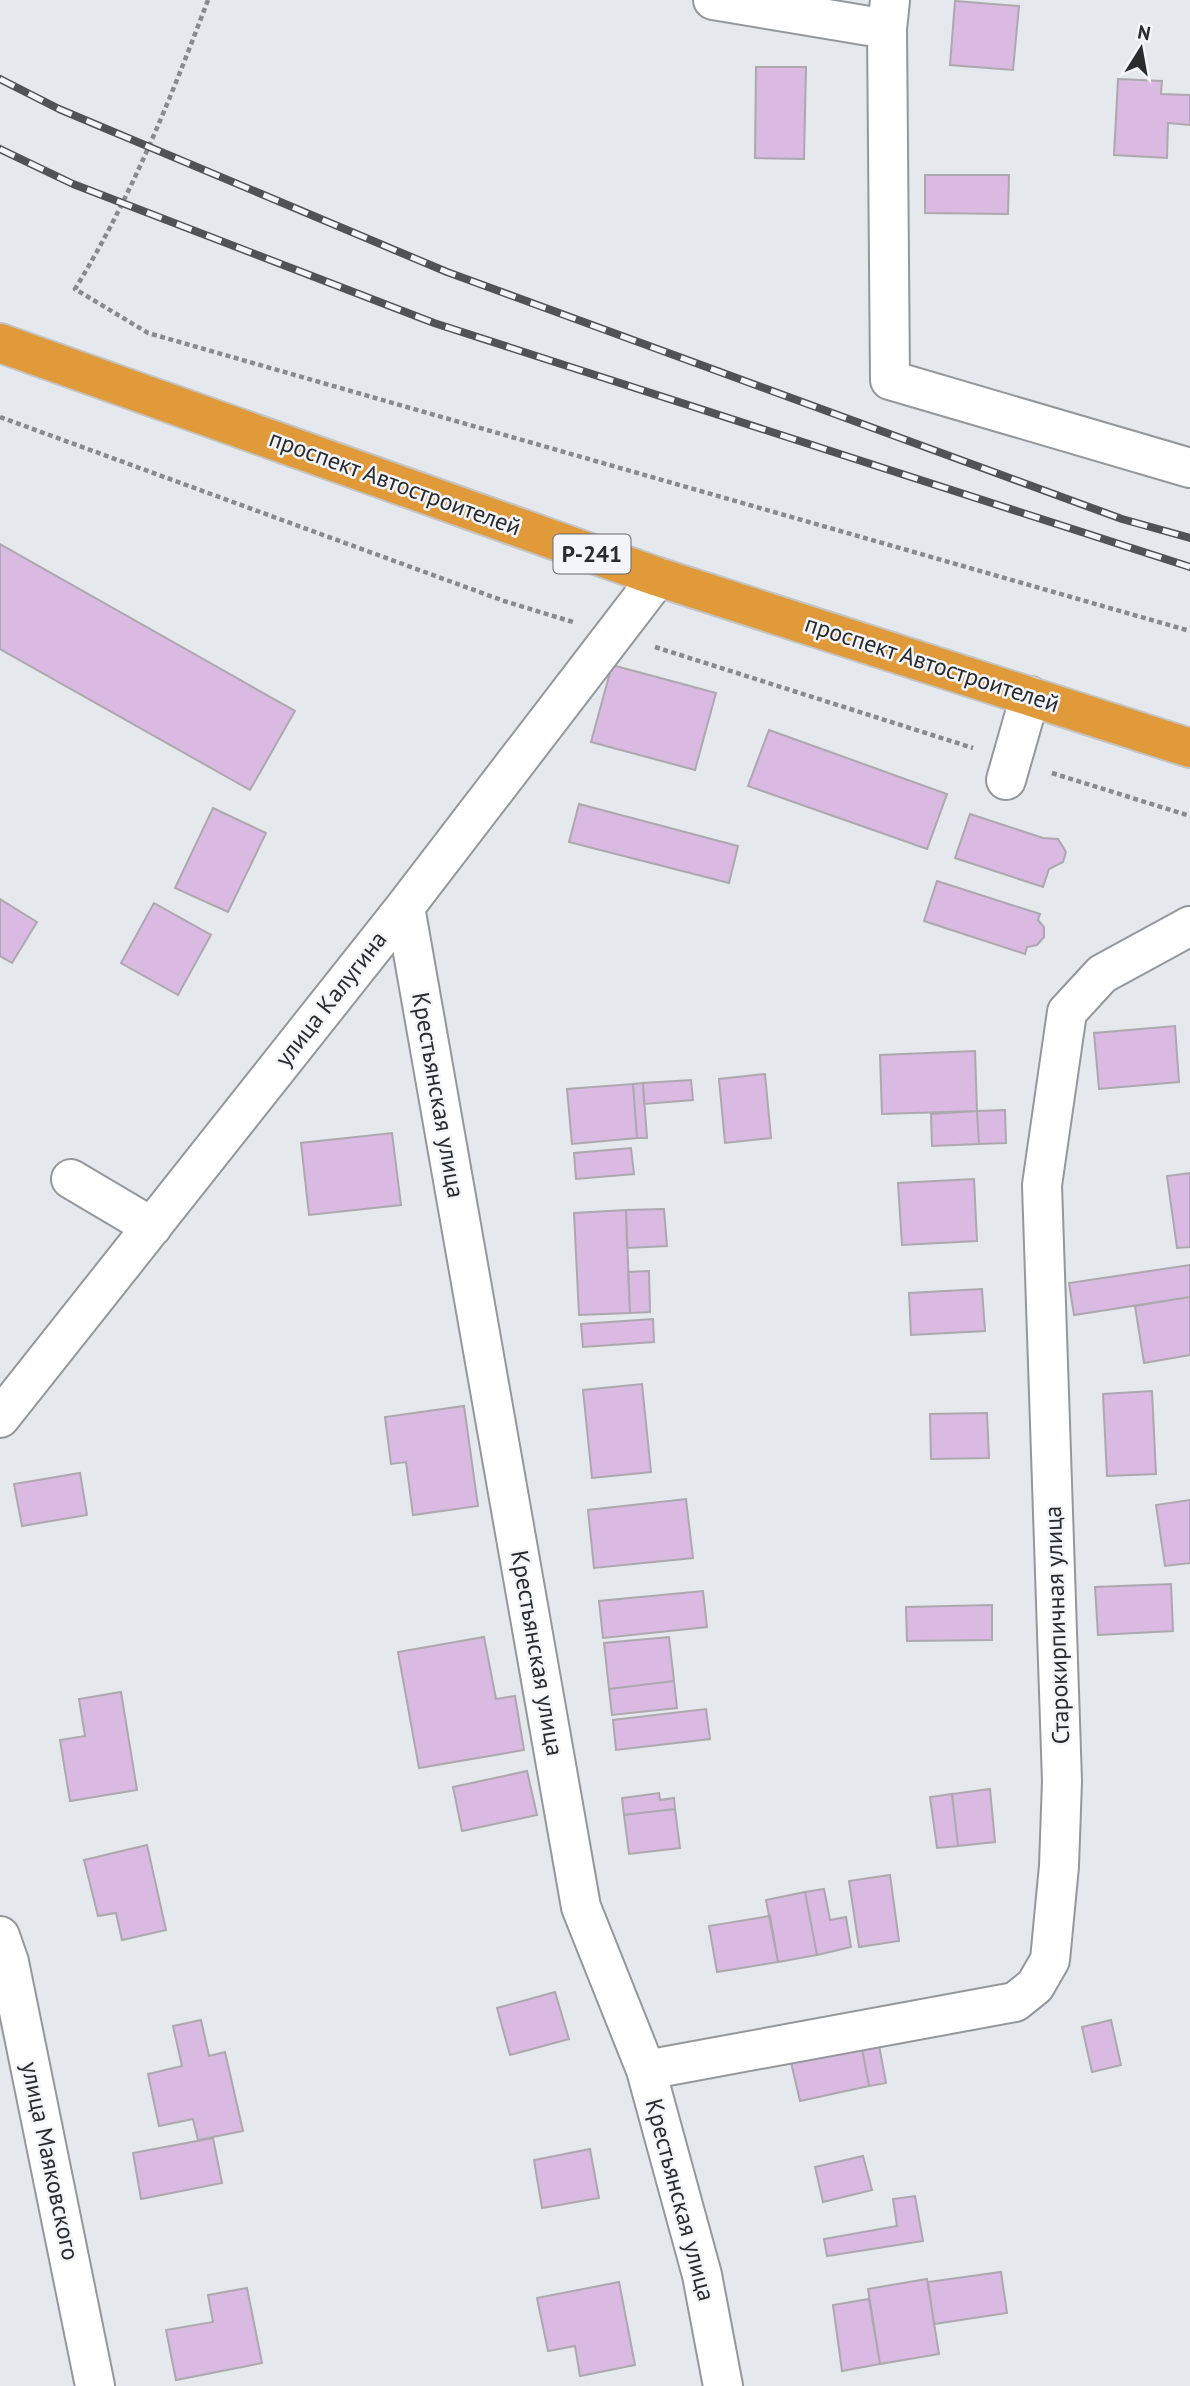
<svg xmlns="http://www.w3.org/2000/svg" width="1190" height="2386" font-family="'PT Sans',sans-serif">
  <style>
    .building { fill: #dabae3; stroke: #aca8ad; stroke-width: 2 }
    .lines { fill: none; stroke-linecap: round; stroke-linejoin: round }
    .minor-casing { stroke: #94979b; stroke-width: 42 }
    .highway-casing { stroke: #c3c4c4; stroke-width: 42 }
    .path { stroke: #888a8e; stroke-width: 4.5; stroke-dasharray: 5 3.5; stroke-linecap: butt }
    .minor { stroke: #fff; stroke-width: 38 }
    .highway { stroke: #e19a3a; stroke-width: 38 }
    .rail-casing { stroke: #515255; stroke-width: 8 }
    .rail { stroke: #f3f5fa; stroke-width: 5; stroke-dasharray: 16; stroke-linecap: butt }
    .labels { text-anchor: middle; stroke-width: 5; stroke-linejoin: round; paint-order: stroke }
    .shield { fill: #f3f5fa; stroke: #66686a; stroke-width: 2 }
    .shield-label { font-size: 23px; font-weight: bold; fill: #2a2b2d }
    .street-label { font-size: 24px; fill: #2a2b2d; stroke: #f3f5fa }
  </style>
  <rect width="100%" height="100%" fill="#e5e8ed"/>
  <!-- building -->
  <path class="building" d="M955 1 1019 6 1013 70 950 65Z
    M756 67H806L804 159 755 158Z
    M1118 79 1162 81 1161 94 1190 95V125L1168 123 1167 158 1114 155Z
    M925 175H1009L1008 214 925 213Z
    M0 544 295 711 250 790 0 649Z
    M612 665 716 693 695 770 591 742Z
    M769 730 947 794 927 849 748 786Z
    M579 804 738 846 729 883 569 842Z
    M213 808 266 833 228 912 175 888Z
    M970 814 1043 838 1058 839 1066 852 1063 862 1049 869 1043 887 955 858Z
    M937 881 1040 914 1038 920 1044 927V937L1037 945 1027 947 1025 954 924 921Z
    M0 899 37 922 12 963 0 956Z
    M154 903 211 935 178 995 121 963Z
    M1175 1026 1179 1082 1099 1089 1094 1033Z
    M975 1051 977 1111 882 1114 880 1055Z
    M765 1074 771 1138 725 1143 719 1079Z
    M691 1080 693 1100 644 1104 643 1083Z
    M643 1083 647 1138H637L633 1084Z
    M633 1084 637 1138 572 1144 567 1089Z
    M1005 1110 1006 1143 979 1144 977 1111Z
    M977 1111 979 1144 932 1146 931 1114Z
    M392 1133 401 1205 309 1215 301 1143Z
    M631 1148 634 1174 576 1179 574 1153Z
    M1190 1173V1247L1177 1248 1167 1176Z
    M974 1179 977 1241 902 1245 898 1183Z
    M664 1209 667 1246 627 1248 626 1210Z
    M626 1210 630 1313 579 1315 574 1213Z
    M1190 1265V1297L1074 1315 1069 1283Z
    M649 1271 650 1312 630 1313 628 1272Z
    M982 1289 985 1331 911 1335 909 1293Z
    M1190 1297V1355L1144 1363 1135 1306Z
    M653 1319 654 1342 583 1347 581 1324Z
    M642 1384 651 1472 592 1478 583 1390Z
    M1152 1391 1156 1474 1107 1476 1103 1394Z
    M464 1406 478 1506 413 1515 406 1462 391 1464 385 1417Z
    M987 1413 989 1458 931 1459 930 1414Z
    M80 1473 87 1515 22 1526 14 1484Z
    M686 1499 693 1558 594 1568 588 1510Z
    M1190 1500V1563L1165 1566 1156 1505Z
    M1171 1584 1173 1631 1098 1635 1095 1587Z
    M703 1591 707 1627 603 1638 599 1601Z
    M992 1605V1640L907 1641 906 1607Z
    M484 1637 496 1699 515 1696 524 1750 419 1768 398 1652Z
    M669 1637 674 1681 609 1689 604 1643Z
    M674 1681 677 1708 612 1715 609 1689Z
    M121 1692 137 1790 70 1801 60 1740 85 1736 79 1699Z
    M706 1709 710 1739 616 1750 613 1720Z
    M527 1771 537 1815 462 1831 453 1787Z
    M990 1789 995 1842 958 1846 952 1794Z
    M659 1793 660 1800 674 1798 675 1809 624 1815 622 1798Z
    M952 1794 958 1846 937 1848 930 1797Z
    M675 1809 680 1848 629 1854 624 1815Z
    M147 1845 166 1930 122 1940 116 1913 98 1916 84 1860Z
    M890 1875 899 1941 859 1947 849 1881Z
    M824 1889 830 1920 846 1917 851 1947 817 1955 805 1892Z
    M805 1892 817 1955 778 1962 766 1900Z
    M770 1916 778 1962 717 1972 709 1926Z
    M555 1992 569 2039 510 2055 497 2008Z
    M201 2020 209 2056 225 2052 243 2131 198 2140 193 2119 159 2126 148 2074 182 2066 173 2026Z
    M1111 2020 1121 2065 1092 2072 1082 2027Z
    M878 2040 886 2083 869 2086 861 2043Z
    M861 2043 869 2086 800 2101 790 2058Z
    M213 2138 222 2183 141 2199 133 2153Z
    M590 2149 599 2198 542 2208 534 2160Z
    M863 2156 872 2190 823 2202 815 2167Z
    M915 2196 923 2241 827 2256 824 2239 897 2226 893 2199Z
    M1001 2272 1007 2313 934 2324 928 2282Z
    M927 2279 939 2354 880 2364 868 2289Z
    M619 2282 635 2365 580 2376 575 2346 548 2351 537 2298Z
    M247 2288 262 2363 176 2380 166 2330 213 2322 208 2295Z
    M869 2299 880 2364 842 2371 833 2305Z"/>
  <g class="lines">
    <!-- minor casing -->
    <g class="minor-casing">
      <path id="minor" d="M713 0 887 29
        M890 0 887 29 890 380 1190 468
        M1006 780 1030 696
        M405 907 581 1907 646 2070 702 2275 723 2386
        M71 1179 152 1227
        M0 1418 405 907 658 577
        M0 1936 9 1962 95 2386
        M646 2070 1015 2002 1035 1986 1050 1960 1059 1866 1062 1781 1042 1185 1067 1012 1102 974 1190 926"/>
    </g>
    <!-- highway casing -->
    <g class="highway-casing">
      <path id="highway" d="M0 343 658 577 1190 748"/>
    </g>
    <!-- path -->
    <path class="path" d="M208 0C170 100 131 198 75 289L148 333 1190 631
      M0 417 504 601 573 622
      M655 647 973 748
      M1052 773 1190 816"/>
    <!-- minor -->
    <use href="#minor" class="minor"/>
    <!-- highway -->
    <use href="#highway" class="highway"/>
    <!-- rail casing -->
    <g class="rail-casing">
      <path id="rail" d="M0 79 59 109 447 272 1122 519 1190 538
        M0 149 73 184 434 323 1190 567"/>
    </g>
    <!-- rail -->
    <use href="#rail" class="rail"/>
  </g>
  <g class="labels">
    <!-- shield labels -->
    <rect class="shield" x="553.5" y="534.5" width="77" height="39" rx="5"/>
    <g class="shield-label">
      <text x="592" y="562">Р-241</text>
    </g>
    <!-- street labels -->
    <g class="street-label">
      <text transform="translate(395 483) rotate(20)" y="8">проспект Автостроителей</text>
      <text transform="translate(932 664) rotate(18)" y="8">проспект Автостроителей</text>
      <text transform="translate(331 999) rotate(-52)" y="8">улица Калугина</text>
      <text transform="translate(438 1095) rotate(80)" y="8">Крестьянская улица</text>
      <text transform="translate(1057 1625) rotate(-92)" y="8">Старокирпичная улица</text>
      <text transform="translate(537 1653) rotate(80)" y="8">Крестьянская улица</text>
      <text transform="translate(50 2161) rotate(78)" y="8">улица Маяковского</text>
      <text transform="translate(680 2200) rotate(75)" y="8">Крестьянская улица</text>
    </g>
  </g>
  <!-- north arrow -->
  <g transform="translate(1141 49) rotate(11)" stroke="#f3f5fa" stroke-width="5" paint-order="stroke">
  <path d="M0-5L12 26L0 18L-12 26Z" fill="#2a2b2d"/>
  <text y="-10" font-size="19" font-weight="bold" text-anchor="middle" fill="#2a2b2d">N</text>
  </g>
</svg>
